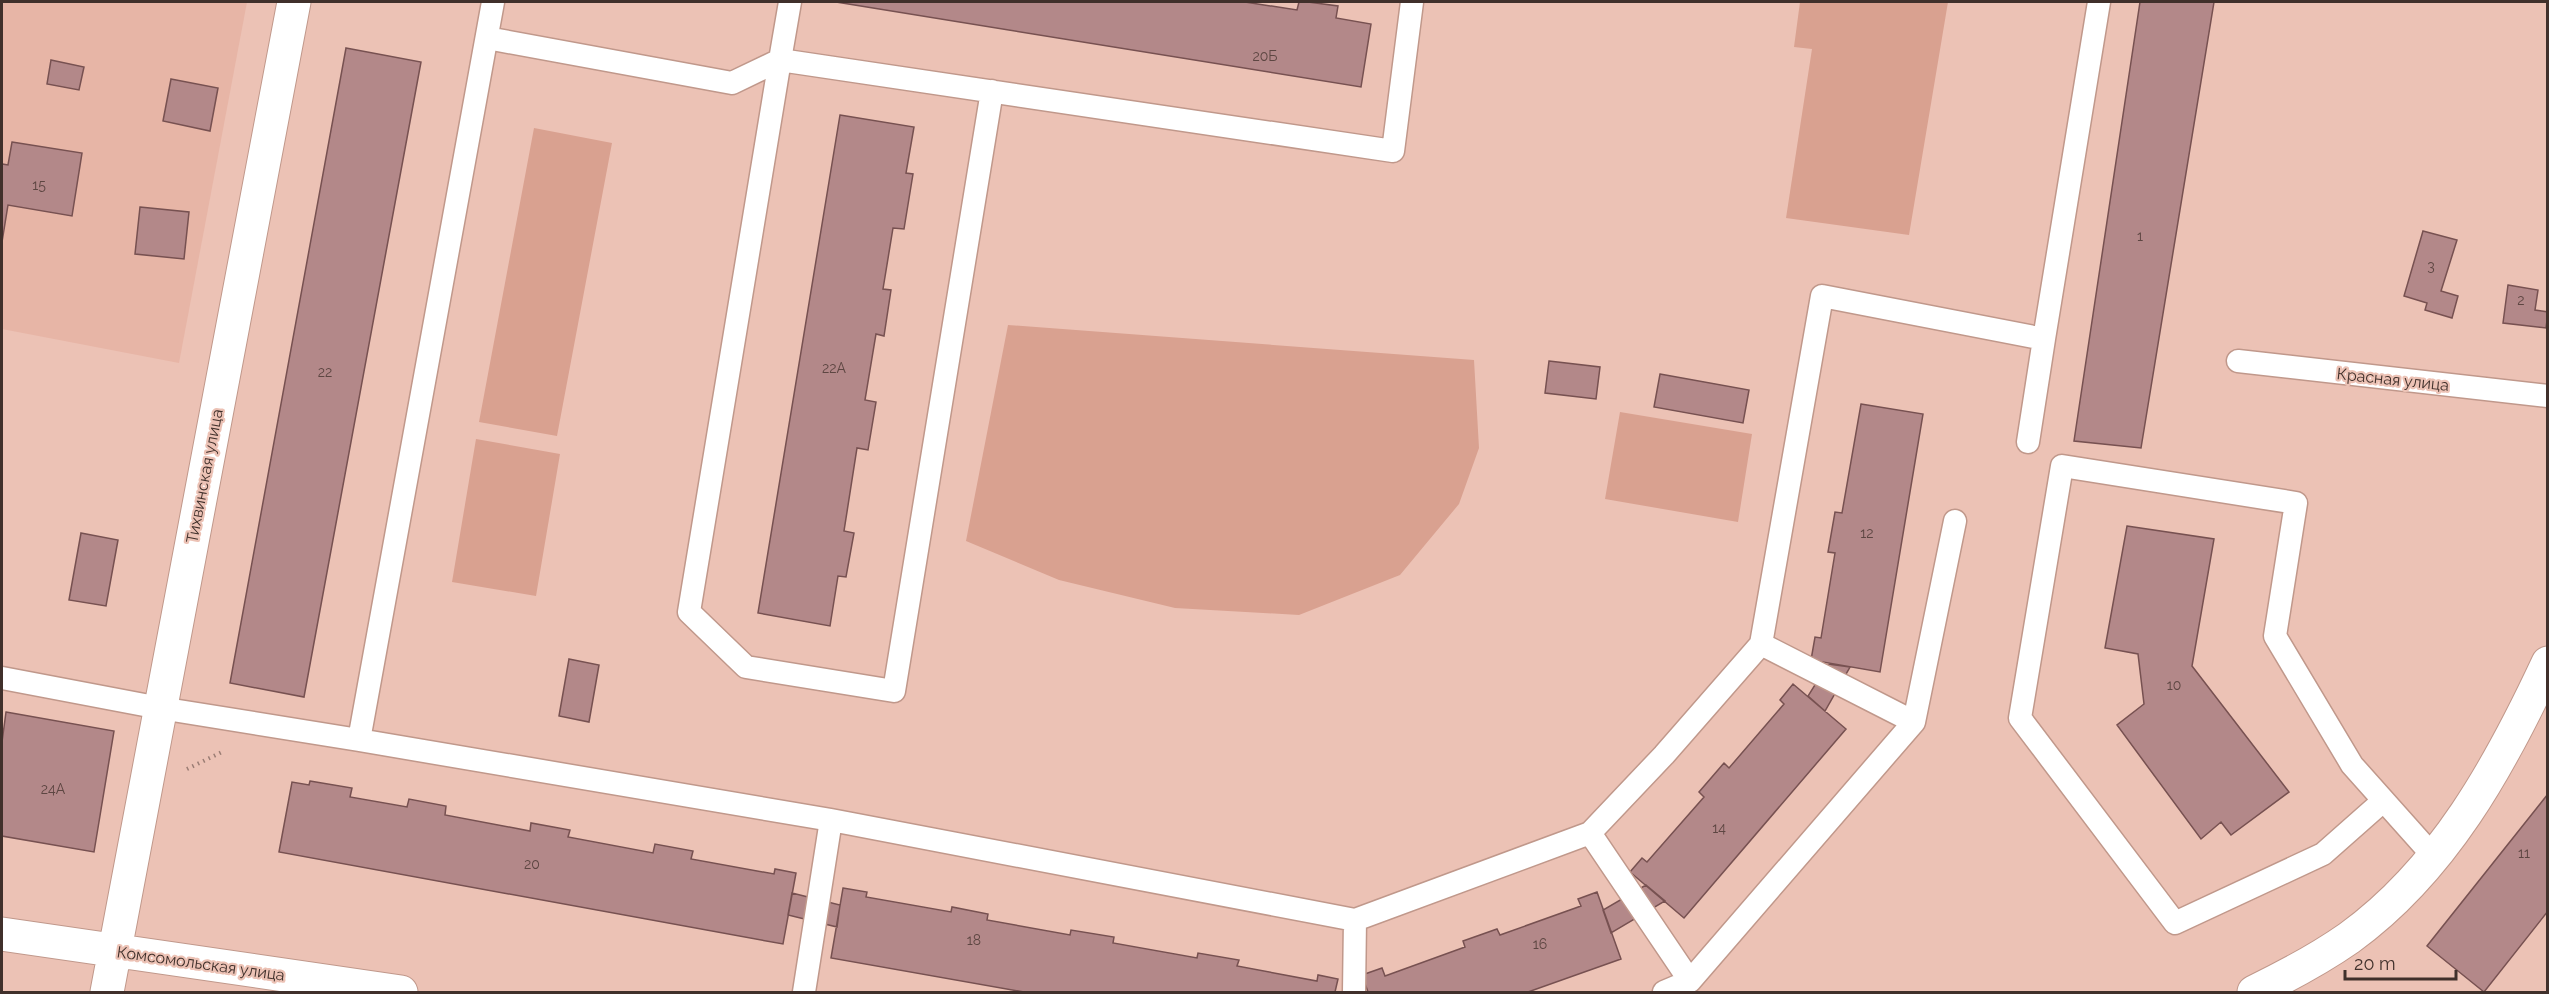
<svg xmlns="http://www.w3.org/2000/svg" width="2549" height="994" font-family="Raleway,sans-serif">
  <style>
    .built { fill: #e7b5a6 }
    .green { fill: #d9a190 }
    .building { fill: #b38889; stroke: #775151; stroke-width: 1.5 }
    .lines { fill: none; stroke-linecap: round; stroke-linejoin: round }
    .lane-casing { stroke: #c0988b; stroke-width: 25 }
    .secondary-casing { stroke: #c0988b; stroke-width: 35 }
    .path { stroke: #9b7d74; stroke-width: 4; stroke-dasharray: 1.5 4.5; stroke-linecap: butt }
    .lane { stroke: #fff; stroke-width: 22 }
    .secondary { stroke: #fff; stroke-width: 33 }
    .labels { text-anchor: middle; stroke-width: 4.5; stroke-linejoin: round; paint-order: stroke }
    .number-label { font-size: 14px; fill: #5d4642 }
    .street-label { font-size: 16px; fill: #40302b; stroke: #ecc2b5 }
  </style>
  <rect width="100%" height="100%" fill="#ecc2b5"/>
  <!-- built -->
  <path class="built" d="M2 2H247L179 363 2 329Z"/>
  <!-- green -->
  <path class="green" d="M1800 2H1948L1909 235 1786 218 1812 49 1794 47Z
    M534 128 612 143 557 436 479 422Z
    M1008 325 1474 360 1479 448 1459 504 1400 575 1299 615 1175 608 1059 580 966 541Z
    M1620 412 1752 434 1738 522 1605 499Z
    M476 439 560 454 536 596 452 582Z"/>
  <!-- building -->
  <path class="building" d="M836 2H1245L1297 10 1299 2H1308L1338 6 1336 18 1371 24 1361 87Z
    M2140 2H2214L2141 448 2074 441Z
    M346 48 421 62 304 697 230 683Z
    M51 60 84 67 79 90 47 84Z
    M171 79 218 88 210 131 163 121Z
    M840 115 914 127 906 173 913 174 904 229 893 228 883 289 891 290 884 336 876 334 865 400 876 402 868 450 857 448 844 531 854 533 846 577 838 576 830 626 758 613Z
    M12 142 82 153 72 216 8 205 2 242V164L8 165Z
    M140 207 189 212 184 259 135 254Z
    M2423 231 2457 240 2441 291 2458 296 2452 318 2425 310 2427 303 2404 296Z
    M2508 285 2538 290 2535 310 2548 312 2546 328 2503 323Z
    M1549 361 1600 367 1596 399 1545 393Z
    M1660 374 1749 390 1743 423 1654 407Z
    M1861 404 1923 414 1880 672 1811 660 1815 637 1821 638 1835 553 1828 552 1835 512 1842 513Z
    M2127 526 2214 539 2192 666 2289 792 2231 835 2221 822 2201 839 2117 725 2144 704 2138 654 2105 648Z
    M81 533 118 540 106 606 69 600Z
    M569 659 599 665 589 722 559 716Z
    M1828 664 1850 667 1825 711 1808 696Z
    M1793 684 1846 729 1684 918 1630 872 1642 858 1647 862 1704 797 1699 792 1724 763 1729 768 1784 704 1780 700Z
    M6 712 114 731 94 852 2 836V742Z
    M310 781 352 788 350 797 407 807 409 799 446 806 445 815 530 831 531 823 570 830 568 837 653 853 655 844 693 851 691 859 774 874 775 869 796 873 783 944 279 852 292 782 309 785Z
    M2548 794V911L2484 992 2427 946Z
    M1646 885 1665 901 1611 933 1603 910Z
    M843 888 867 892 866 897 951 912 952 907 988 914 987 920 1070 935 1071 930 1114 937 1113 943 1197 958 1198 953 1239 960 1237 966 1317 981 1318 975 1338 979 1335 992H1024L831 958Z
    M1597 892 1621 959 1528 992H1368L1362 975 1382 968 1385 976 1465 947 1463 941 1497 929 1500 935 1581 906 1578 899Z
    M792 893 840 905 837 927 788 915Z"/>
  <g class="lines">
    <!-- lane casing -->
    <g class="lane-casing">
      <path id="lane" d="M493 2 359 740 831 820 1355 920 1590 833 1664 755 1761 644 1822 296 2044 339 2099 2
        M790 2 780 60 1393 151 1412 2
        M487 38 732 83 780 60
        M780 60 689 612 746 667 894 691 992 91
        M2238 361 2548 396
        M2028 442 2044 339
        M1761 644 1914 722
        M2 678 160 708 359 740
        M2383 801 2323 854 2175 923 2020 718 2062 466 2296 503 2275 636 2352 765 2435 858
        M1590 833 1690 981
        M804 992 831 820
        M1354 992 1355 920
        M1664 992 1690 981 1914 722 1955 521"/>
    </g>
    <!-- secondary casing -->
    <g class="secondary-casing">
      <path id="secondary" d="M2 934 401 992
        M107 992 294 2
        M2254 992C2287 976 2319 959 2349 938 2443 870 2500 766 2548 663"/>
    </g>
    <!-- path -->
    <path class="path" d="M187 769 224 751"/>
    <!-- lane -->
    <use href="#lane" class="lane"/>
    <!-- secondary -->
    <use href="#secondary" class="secondary"/>
  </g>
  <g class="labels">
    <!-- number labels -->
    <g class="number-label">
      <text x="1265" y="61">20Б</text>
      <text x="39" y="190">15</text>
      <text x="2140" y="241">1</text>
      <text x="2431" y="271">3</text>
      <text x="2521" y="305">2</text>
      <text x="834" y="373">22А</text>
      <text x="325" y="377">22</text>
      <text x="1867" y="538">12</text>
      <text x="2174" y="690">10</text>
      <text x="53" y="794">24А</text>
      <text x="1719" y="833">14</text>
      <text x="2524" y="858">11</text>
      <text x="532" y="869">20</text>
      <text x="974" y="945">18</text>
      <text x="1540" y="949">16</text>
    </g>
    <!-- street labels -->
    <g class="street-label">
      <text transform="translate(2393 379) rotate(6)" y="6">Красная улица</text>
      <text transform="translate(204 476) rotate(-79)" y="6">Тихвинская улица</text>
      <text transform="translate(201 963) rotate(8)" y="6">Комсомольская улица</text>
    </g>
  </g>
  <!-- border -->
  <rect width="2549" height="994" fill="none" stroke="#40302b" stroke-width="6"/>
  <!-- scale -->
  <path d="M2345 970v9h111v-9" fill="none" stroke="#40302b" stroke-width="3"/>
  <text x="2354" y="970" font-size="18" fill="#40302b" stroke="#ecc2b5" stroke-width="4.5" paint-order="stroke">20 m</text>
</svg>
